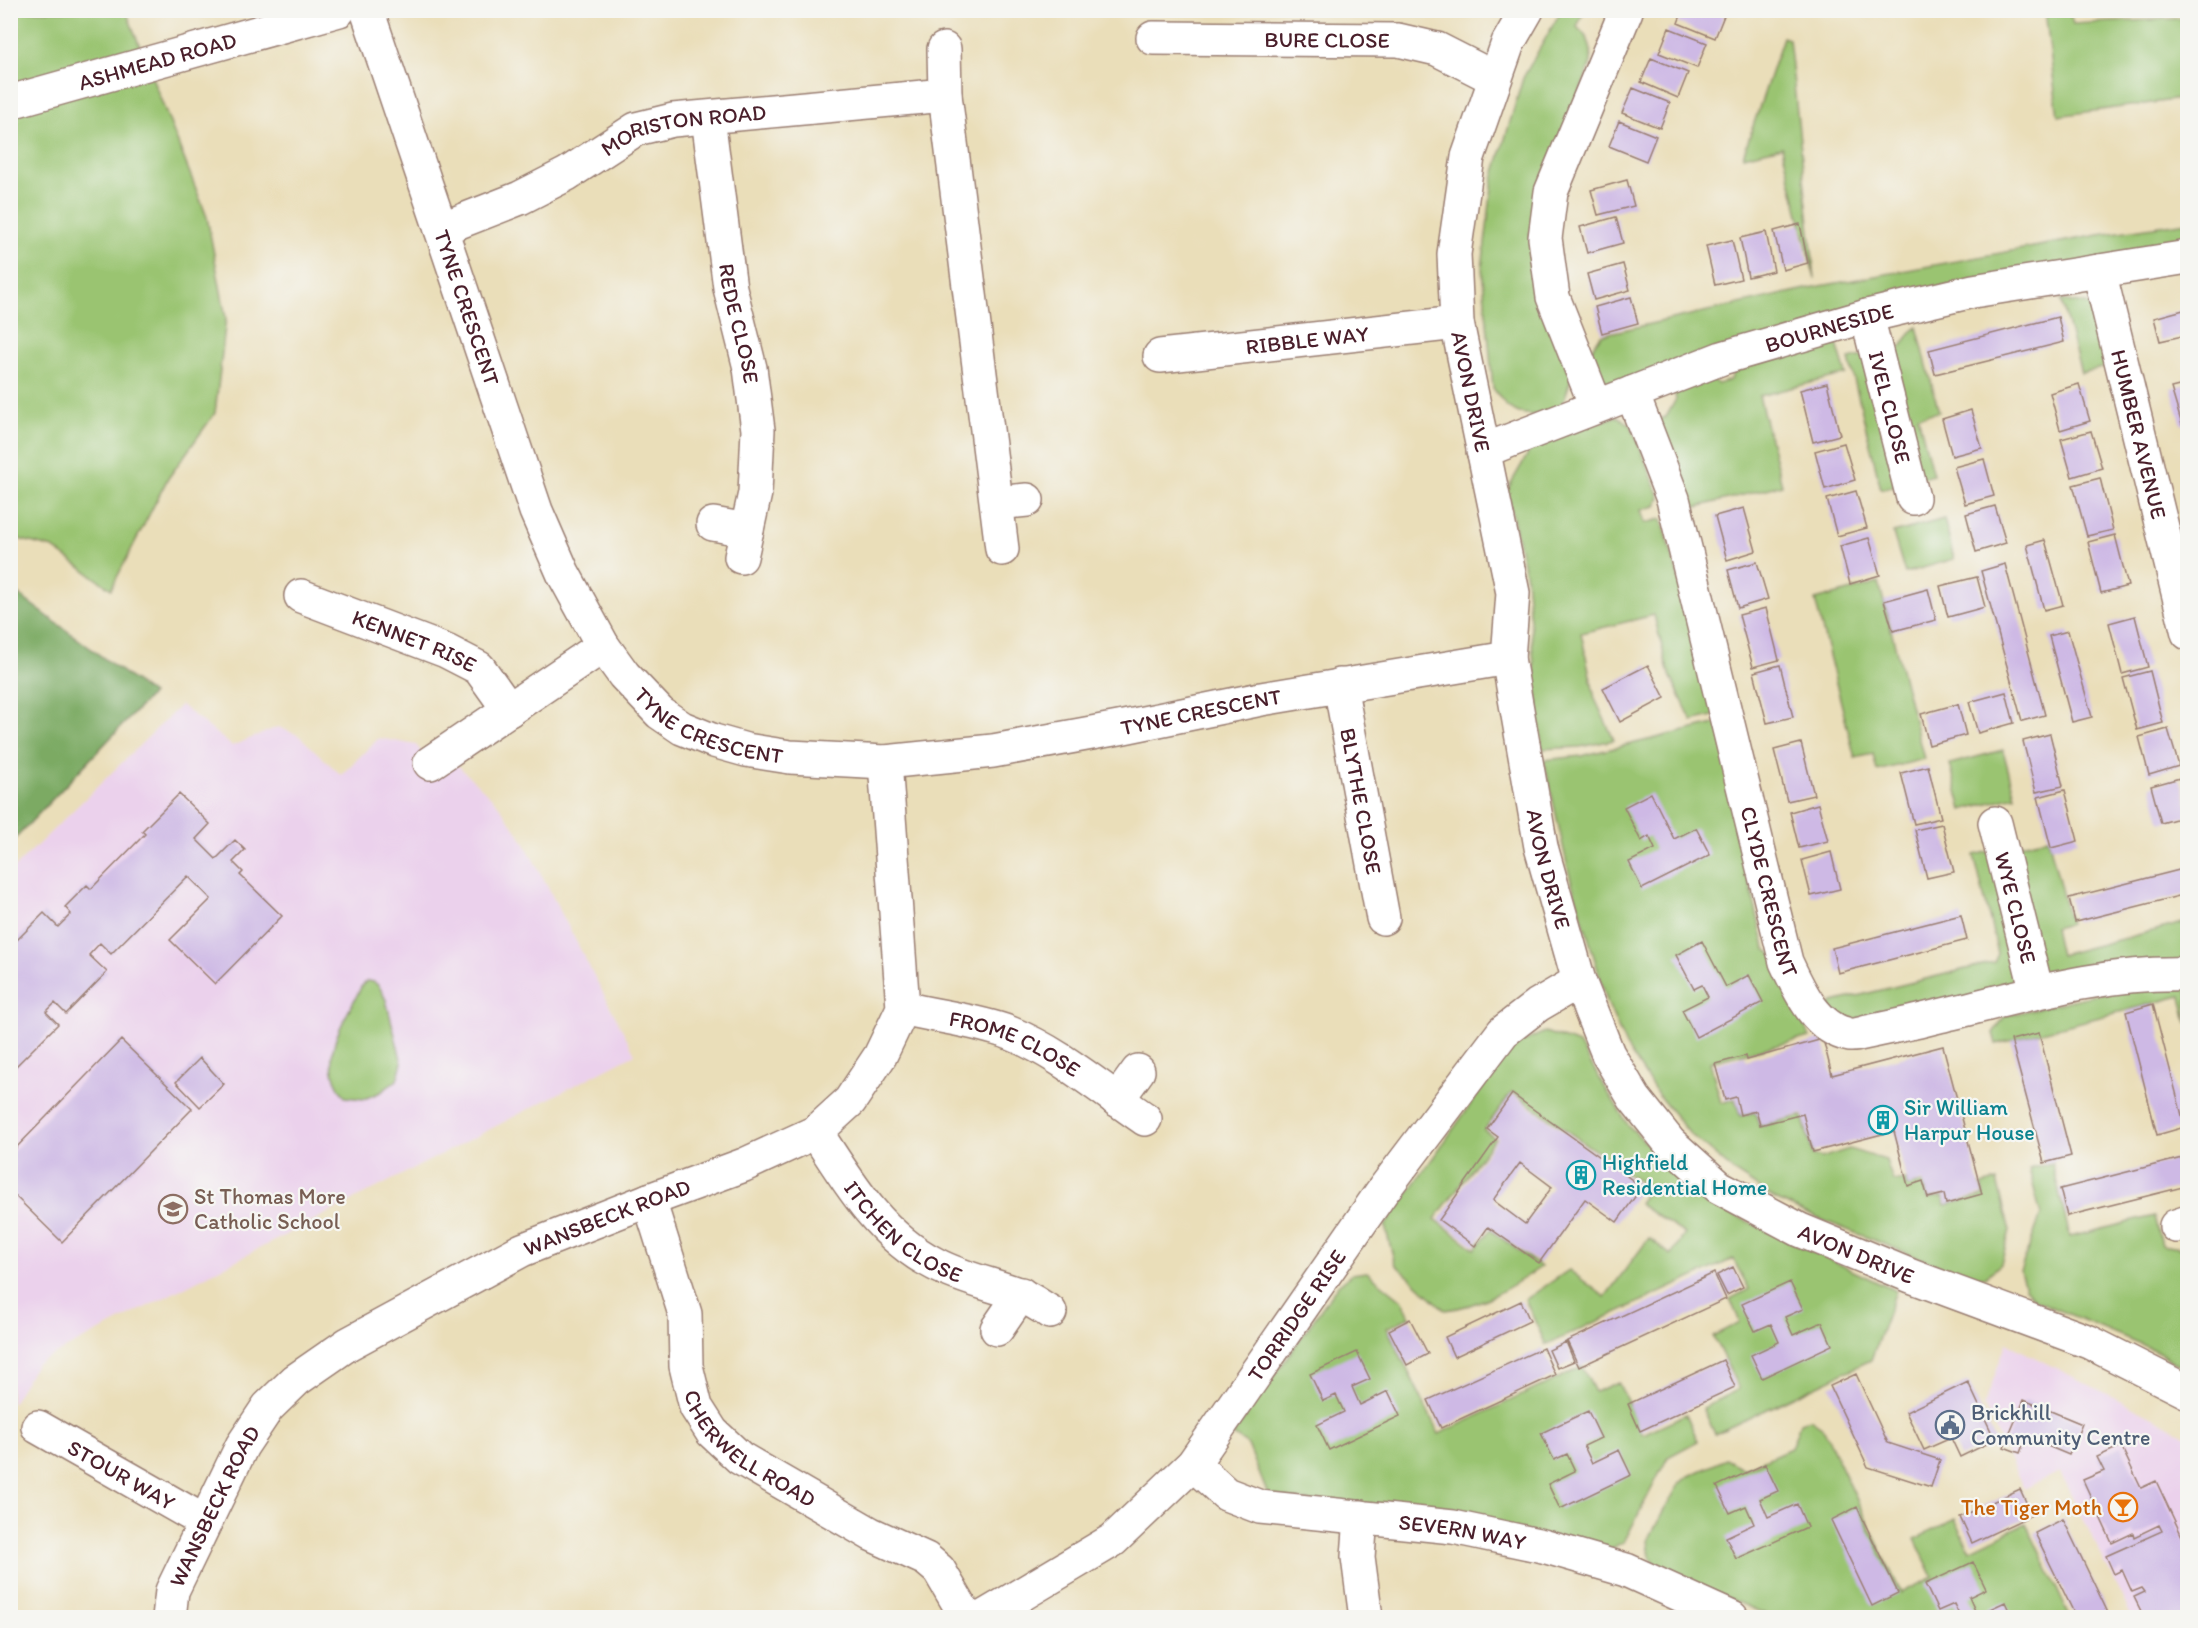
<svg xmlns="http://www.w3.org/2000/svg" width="2198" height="1628" font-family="Itim,sans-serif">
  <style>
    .built { fill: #ebd1ec }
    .green { fill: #9ac471; stroke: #72724e; stroke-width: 1.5 }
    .forest { fill: #7baa63; stroke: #626447; stroke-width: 1.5 }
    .building { fill: #ceb9e5; fill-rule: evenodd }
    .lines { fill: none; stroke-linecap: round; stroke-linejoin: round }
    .minor-casing { stroke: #9a7e72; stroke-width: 36 }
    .minor { stroke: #fff; stroke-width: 33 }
    .labels { text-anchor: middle; stroke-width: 4.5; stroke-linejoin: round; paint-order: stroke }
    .street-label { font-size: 22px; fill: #4a1f2b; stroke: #f6f6f2 }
    .culture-label { font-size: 22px; fill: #0d838f; stroke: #f6f6f2; text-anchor: start }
    .education-label { font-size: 22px; fill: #785e54; stroke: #f6f6f2; text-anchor: start }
    .service-label { font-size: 22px; fill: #4e5e75; stroke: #f6f6f2; text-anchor: start }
    .food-label { font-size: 22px; fill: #c56008; stroke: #f6f6f2; text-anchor: end }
  </style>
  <rect width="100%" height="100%" fill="#f6f6f2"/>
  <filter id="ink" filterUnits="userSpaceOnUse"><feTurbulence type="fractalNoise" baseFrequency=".0167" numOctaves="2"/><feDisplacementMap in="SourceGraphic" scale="12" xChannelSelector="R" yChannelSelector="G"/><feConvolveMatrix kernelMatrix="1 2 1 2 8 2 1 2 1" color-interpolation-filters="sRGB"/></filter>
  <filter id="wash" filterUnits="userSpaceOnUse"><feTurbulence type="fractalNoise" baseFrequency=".008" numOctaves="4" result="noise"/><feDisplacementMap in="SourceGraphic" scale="24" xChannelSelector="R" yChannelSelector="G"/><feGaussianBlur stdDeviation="1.35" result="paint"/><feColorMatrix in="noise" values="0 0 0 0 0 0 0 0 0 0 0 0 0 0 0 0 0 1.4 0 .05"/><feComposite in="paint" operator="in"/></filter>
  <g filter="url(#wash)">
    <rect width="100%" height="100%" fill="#eadeb9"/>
    <!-- built -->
    <path class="built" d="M181 705 232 746 278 727 298 735 341 775 379 738 416 745 436 772 452 760 497 803 523 840 635 1054 36 1364 11 1405V871Z
      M2006 1343 2159 1420 2187 1437V1617H2132L2060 1472 2024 1489 1984 1406Z"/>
    <!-- green -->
    <path class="green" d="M10 11H126L207 217 226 318 215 413 167 480 111 589 53 548 11 537Z
      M1561 11H1584L1577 27C1589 38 1592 45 1591 62L1530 232 1533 277 1541 306 1572 376 1564 400 1557 408 1533 415 1519 413 1507 407 1493 388 1482 268 1493 179 1523 78Z
      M2045 11H2069L2073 24 2187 18V98L2058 116Z
      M1783 37 1789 39 1815 279 1782 147 1743 156Z
      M2187 222V245L1616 382 1601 380 1590 351 1601 335 1815 287 2099 235Z
      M2061 300 2090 305 2106 367 2081 373Z
      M1917 327 1939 412 1918 416 1933 475 1881 489 1849 359 1901 347 1910 333Z
      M1830 338 1837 344 1846 374 1759 396 1782 485 1685 510 1656 420 1666 417 1676 399 1673 388 1706 376 1718 384 1731 380 1736 364Z
      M1617 416 1631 425 1660 497 1656 506 1641 510 1645 523 1662 519 1717 715 1692 721 1668 671 1654 615 1581 633 1595 699 1614 740 1580 747 1542 749 1526 577 1507 490 1533 445Z
      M1944 519 1954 559 1905 573 1893 533Z
      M1879 583 1924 759 1877 771 1873 754 1855 758 1815 600Z
      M1719 723 1754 858 1749 880 1765 948 1779 961 1785 988 1810 1037 1710 1062 1721 1103 1735 1099 1740 1116 1755 1112 1759 1126 1802 1116 1813 1155 1821 1158 1849 1149 1886 1160 1893 1181 1905 1179 1907 1186 1923 1183 1927 1199 1943 1196 1945 1205 1984 1196 1981 1185 1997 1181 2010 1231 2001 1264 1985 1277 1971 1278 1817 1218 1775 1199 1737 1174 1690 1134 1658 1095 1626 1046 1608 1004 1569 873 1544 760 1581 756Z
      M2003 750 2015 796 1962 810 1950 764Z
      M2048 838 2070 924 2054 928 2060 955 2187 922V963L1849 1020 1827 1009 1833 1002 1994 962 1998 954 1974 855Z
      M367 981 374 982 379 986 386 1000 402 1063 397 1080 381 1092 364 1099 345 1097C315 1058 343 1025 361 987Z
      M2187 989V1023L2181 996 1996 1044 1993 1033 2005 1016 2111 991Z
      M1545 1032 1579 1044 1628 1125 1704 1201 1896 1291 1871 1360 1715 1434 1703 1408 1739 1389 1713 1336 1740 1322 1730 1299 1749 1289 1733 1259 1546 1345 1525 1300 1569 1270 1605 1297 1649 1238 1671 1255 1685 1234 1639 1204 1648 1188 1512 1092 1484 1130 1495 1138 1435 1219 1475 1249 1490 1230 1541 1267C1513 1286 1480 1307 1445 1310L1395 1264 1385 1226 1511 1047Z
      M2052 1163 2070 1237 2154 1216 2161 1245 2187 1249V1370L2155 1350 2035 1300 2025 1288 2020 1271 2041 1215 2029 1169Z
      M1367 1272 1403 1301 1410 1317 1387 1328 1439 1434 1582 1367 1595 1392 1618 1382 1643 1434 1686 1414 1698 1441 1668 1457 1624 1542 1609 1549 1268 1495 1248 1445 1233 1435 1338 1285 1352 1274Z
      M1810 1419 1823 1428 1901 1593 1933 1577 1915 1539 1955 1519 1970 1550 2026 1523 2070 1617H1772L1656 1567 1650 1558 1648 1540 1679 1484 1687 1477 1726 1459 1744 1469 1791 1448 1800 1423Z"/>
    <!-- forest -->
    <path class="forest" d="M11 589 152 694 11 843Z"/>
    <g id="blocks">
      <!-- building -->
      <path class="building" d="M1683 10H1719L1725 13 1715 38 1678 23Z
        M1669 28 1707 43 1697 68 1659 53Z
        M1651 58 1688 73 1678 98 1641 82Z
        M1633 88 1670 103 1660 128 1622 113Z
        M1619 121 1656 136 1646 161 1609 146Z
        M1627 180 1634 206 1598 215 1591 190Z
        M1616 217 1623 243 1587 253 1580 227Z
        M1800 224 1808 263 1783 270 1774 231Z
        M1766 232 1774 271 1748 277 1740 238Z
        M1732 240 1741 279 1715 285 1706 246Z
        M1623 264 1630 290 1594 300 1587 274Z
        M1631 297 1638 323 1602 333 1595 307Z
        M2187 309V335L2160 341 2154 318Z
        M2058 317 2064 342 1935 374 1929 350Z
        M1827 383 1840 435 1813 442 1800 390Z
        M2079 384 2090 421 2060 430 2050 393Z
        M2187 384V424L2182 425 2171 388Z
        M1971 410 1982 448 1952 456 1942 419Z
        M2091 431 2102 468 2072 477 2061 439Z
        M1844 443 1855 480 1825 489 1815 451Z
        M1984 459 1994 496 1965 504 1954 467Z
        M2100 478 2113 530 2087 536 2073 485Z
        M1856 491 1867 528 1837 536 1827 499Z
        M1995 506 2006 543 1976 552 1966 514Z
        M1744 508 1756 551 1727 560 1715 516Z
        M2115 535 2128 586 2101 593 2088 542Z
        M1869 538 1880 575 1850 584 1840 546Z
        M2045 540 2063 605 2044 610 2027 545Z
        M1757 562 1768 599 1738 608 1728 570Z
        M2005 564 2045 715 2022 721 1981 571Z
        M1977 577 1985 607 1948 617 1940 586Z
        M1928 589 1936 620 1893 631 1884 601Z
        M1766 608 1779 660 1753 667 1739 615Z
        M2135 616 2148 667 2122 674 2109 623Z
        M2068 631 2092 717 2072 722 2049 636Z
        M1648 665 1665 698 1620 722 1603 688Z
        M1780 665 1793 717 1767 723 1754 672Z
        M2150 671 2163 723 2137 730 2123 678Z
        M2006 692 2014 723 1978 733 1969 702Z
        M1958 704 1966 735 1929 745 1921 714Z
        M2168 729 2179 766 2149 775 2139 737Z
        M2050 734 2063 786 2036 792 2023 741Z
        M1801 743 1814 795 1787 801 1774 750Z
        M1928 766 1941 818 1914 824 1901 773Z
        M2180 778 2187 804V816L2161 823 2151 786Z
        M2065 790 2078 841 2051 848 2038 797Z
        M1651 793 1674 839 1696 828 1710 855 1642 889 1629 862 1655 849 1649 836 1641 841 1624 807Z
        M179 794 210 824 196 839 216 859 235 840 245 850 233 862 243 872 240 875 282 916 215 984 170 940 211 899 188 876 111 954 100 943 89 955 107 972 66 1014 55 1003 46 1012 58 1024 10 1072V947L44 913 58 927 71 914 65 907 87 885 91 889 145 834 142 831Z
        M1818 804 1828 841 1799 848 1790 812Z
        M1942 824 1954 872 1927 878 1915 830Z
        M1831 852 1840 889 1811 896 1802 860Z
        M2187 868V894L2075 922 2069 898Z
        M1961 915 1967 940 1838 973 1832 948Z
        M1702 941 1726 987 1749 975 1763 1002 1696 1037 1682 1010 1708 997 1702 985 1694 989 1676 955Z
        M2153 1004 2185 1127 2157 1135 2126 1012Z
        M2039 1033 2071 1156 2044 1163 2011 1040Z
        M1823 1039 1832 1075 1943 1046 1982 1194 1946 1204 1944 1194 1928 1198 1923 1181 1908 1186 1894 1131 1813 1152 1803 1114 1760 1125 1756 1111 1740 1115 1736 1097 1725 1100 1715 1064 1745 1056 1746 1060Z
        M121 1040 192 1109 62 1242 10 1191V1154Z
        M200 1058 224 1084 200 1107 176 1082Z
        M1512 1094 1642 1187 1617 1222 1585 1199 1539 1263 1488 1227 1475 1246 1439 1220 1498 1137 1487 1129ZM1520 1163 1552 1187 1525 1224 1493 1200Z
        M2182 1158 2187 1186 2067 1216 2060 1189Z
        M1733 1267 1743 1287 1727 1295 1717 1275Z
        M1714 1273 1726 1299 1579 1367 1567 1341Z
        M1790 1282 1803 1309 1785 1317 1793 1335 1822 1322 1832 1345 1762 1378 1751 1355 1779 1342 1771 1324 1755 1331 1742 1304Z
        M1521 1301 1530 1321 1454 1357 1445 1337Z
        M1410 1319 1428 1354 1407 1365 1389 1330Z
        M1566 1342 1574 1361 1557 1368 1549 1350Z
        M1543 1348 1555 1375 1441 1428 1428 1400Z
        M1357 1352 1370 1379 1352 1387 1360 1405 1388 1391 1400 1416 1329 1450 1317 1425 1344 1412 1336 1395 1323 1401 1310 1374Z
        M1723 1360 1735 1387 1640 1431 1628 1404Z
        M1856 1374 1888 1443 1940 1460 1931 1487 1868 1467 1830 1386Z
        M1968 1382 1995 1440 1960 1457 1951 1438 1924 1450 1906 1412Z
        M2024 1400 2082 1424 2069 1455 2026 1437 2020 1453 2004 1447Z
        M1588 1411 1601 1438 1584 1446 1592 1463 1619 1450 1631 1475 1560 1509 1548 1484 1575 1471 1567 1454 1554 1460 1541 1433Z
        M2121 1446 2141 1488 2156 1481 2187 1547V1617H2144L2134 1597 2145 1592 2142 1588 2132 1592 2122 1570 2114 1574 2106 1556 2162 1531 2159 1525 2134 1537 2133 1533 2112 1543 2083 1480 2104 1471 2097 1457Z
        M1765 1464 1778 1491 1760 1499 1768 1517 1797 1504 1807 1527 1736 1559 1726 1537 1754 1524 1746 1506 1730 1513 1717 1486Z
        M2020 1489 2032 1515 1972 1543 1960 1517Z
        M1857 1507 1898 1593 1872 1606 1831 1520Z
        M2063 1519 2110 1617H2076L2035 1533Z
        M1973 1562 1986 1589 1969 1597 1977 1615 2005 1602 2012 1617H1960L1954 1604 1938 1611 1925 1584Z"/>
    </g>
  </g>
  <g filter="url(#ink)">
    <use href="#blocks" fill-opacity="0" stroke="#9a7e72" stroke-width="1.5"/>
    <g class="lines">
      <!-- minor casing -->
      <g class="minor-casing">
        <g id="minor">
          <path id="s1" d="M367 10 536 511 563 573 603 646 624 675 660 713 682 728 714 741 746 750 790 757 885 762 993 751 1119 728 1261 699 1508 658"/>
          <path id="s2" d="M1527 10 1508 43 1468 157 1454 254 1457 323 1513 593 1508 658 1541 847 1579 981 1608 1054 1634 1098 1670 1143 1719 1187 1800 1230 1911 1276 2089 1342 2188 1392"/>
          <path id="s3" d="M1153 38 1398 40 1437 49 1494 78"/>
          <path d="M944 49 945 95 1002 549"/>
          <path id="s4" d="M10 102 339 10"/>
          <path id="s5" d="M708 118 730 288 750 368 758 430 755 493 741 557"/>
          <path id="s6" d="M441 229 520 198 567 174 636 129 673 120 945 95"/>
          <path id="s7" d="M2099 271 2188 633"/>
          <path id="s8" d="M1867 316 1913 498"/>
          <path id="s9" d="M1160 356 1457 323"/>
          <path id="s10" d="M1632 393 1673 499 1786 962C1799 990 1816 1029 1850 1035 1855 1036 1863 1033 1868 1032 1892 1027 1916 1022 1939 1016 2020 997 2103 971 2188 974"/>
          <path d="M1596 406 1553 297 1545 238 1551 192 1626 11"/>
          <path id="s11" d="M1483 451 1722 358 1867 316 1973 291 2188 257"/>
          <path d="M997 503 1027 500"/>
          <path d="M713 524 747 530"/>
          <path id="s12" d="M301 596 446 651 479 668 509 710"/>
          <path id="s13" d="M1340 685 1383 918"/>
          <path d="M430 763 603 646"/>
          <path id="s14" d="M1995 823 2037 992"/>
          <path id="s15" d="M903 1008C938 1017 975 1020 1010 1033 1058 1052 1102 1090 1145 1119"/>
          <path d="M1117 1100 1138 1071"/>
          <path id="s16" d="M816 1132C848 1182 881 1237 935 1264 961 1278 991 1284 1018 1294 1029 1298 1040 1306 1050 1312"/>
          <path id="s17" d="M649 1200 685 1314 686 1366 696 1407 712 1432 740 1458 871 1534 926 1559 939 1570 967 1618"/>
          <path d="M2176 1226 2188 1222"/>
          <path d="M997 1329 1021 1294"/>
          <path id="s18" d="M38 1427 205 1522"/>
          <path id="s19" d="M1193 1464 1226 1494 1260 1507 1453 1527 1543 1546 1626 1570 1732 1618"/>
          <path d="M1361 1517 1358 1557 1366 1618"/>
          <path id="s20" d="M169 1618 172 1591 242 1446 268 1407 296 1380 348 1344 522 1250 649 1200 744 1165 816 1132 850 1101 880 1056 903 1008 885 762"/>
          <path id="s21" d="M982 1618 1113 1540 1193 1464 1381 1193 1503 1032 1538 1005 1579 981"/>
        </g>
      </g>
      <!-- minor -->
      <use href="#minor" class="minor"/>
    </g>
  </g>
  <!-- icons -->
  <defs>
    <g id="building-ring" transform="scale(1.5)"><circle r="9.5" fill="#f6f6f2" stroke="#0f9aa8" stroke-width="1.5"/><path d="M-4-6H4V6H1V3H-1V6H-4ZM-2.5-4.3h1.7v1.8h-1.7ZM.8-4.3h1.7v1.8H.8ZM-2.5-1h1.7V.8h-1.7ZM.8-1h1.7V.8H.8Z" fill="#0f9aa8"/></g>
    <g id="school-ring" transform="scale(1.5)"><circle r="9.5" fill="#f6f6f2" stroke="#8d6e63" stroke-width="1.5"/><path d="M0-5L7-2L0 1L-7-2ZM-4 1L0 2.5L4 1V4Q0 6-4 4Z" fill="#8d6e63"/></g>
    <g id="civic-ring" transform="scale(1.5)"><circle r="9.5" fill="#f6f6f2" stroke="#5c6f8a" stroke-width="1.5"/><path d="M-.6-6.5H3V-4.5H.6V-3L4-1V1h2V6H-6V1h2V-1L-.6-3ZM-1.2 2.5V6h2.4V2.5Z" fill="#5c6f8a"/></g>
    <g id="bar-ring" transform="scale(1.5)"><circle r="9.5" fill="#f6f6f2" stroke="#e8710a" stroke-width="1.5"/><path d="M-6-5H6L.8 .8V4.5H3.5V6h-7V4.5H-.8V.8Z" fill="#e8710a"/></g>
  </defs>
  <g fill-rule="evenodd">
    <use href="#building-ring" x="1883" y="1120"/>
    <use href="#building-ring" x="1581" y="1175"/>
    <use href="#school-ring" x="173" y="1209"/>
    <use href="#civic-ring" x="1950" y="1425"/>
    <use href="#bar-ring" x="2123" y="1507"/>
  </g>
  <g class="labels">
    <!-- street labels -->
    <g class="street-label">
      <text dy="8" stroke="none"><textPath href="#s3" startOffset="174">BURE CLOSE</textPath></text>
      <text dy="8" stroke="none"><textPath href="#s4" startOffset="153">ASHMEAD ROAD</textPath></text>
      <text dy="8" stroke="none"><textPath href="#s6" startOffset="266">MORISTON ROAD</textPath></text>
      <text dy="8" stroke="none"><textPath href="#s1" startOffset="314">TYNE CRESCENT</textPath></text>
      <text dy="8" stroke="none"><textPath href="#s5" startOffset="208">REDE CLOSE</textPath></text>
      <text dy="8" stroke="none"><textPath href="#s11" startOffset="368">BOURNESIDE</textPath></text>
      <text dy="8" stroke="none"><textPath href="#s9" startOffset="148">RIBBLE WAY</textPath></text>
      <text dy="8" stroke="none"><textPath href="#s2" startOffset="396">AVON DRIVE</textPath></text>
      <text dy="8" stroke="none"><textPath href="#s8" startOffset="94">IVEL CLOSE</textPath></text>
      <text dy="8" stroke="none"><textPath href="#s7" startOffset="168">HUMBER AVENUE</textPath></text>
      <text dy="8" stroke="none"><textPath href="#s12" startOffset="122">KENNET RISE</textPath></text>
      <text dy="8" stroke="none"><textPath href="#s1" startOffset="1322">TYNE CRESCENT</textPath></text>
      <text dy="8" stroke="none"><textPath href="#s1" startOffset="818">TYNE CRESCENT</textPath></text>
      <text dy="8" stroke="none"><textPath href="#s13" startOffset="118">BLYTHE CLOSE</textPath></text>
      <text dy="8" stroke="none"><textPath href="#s2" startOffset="882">AVON DRIVE</textPath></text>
      <text dy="8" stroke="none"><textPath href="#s10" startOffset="518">CLYDE CRESCENT</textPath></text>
      <text dy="8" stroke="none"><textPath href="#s14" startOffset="87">WYE CLOSE</textPath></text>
      <text dy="8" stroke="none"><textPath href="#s15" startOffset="118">FROME CLOSE</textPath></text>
      <text dy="8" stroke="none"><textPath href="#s20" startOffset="626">WANSBECK ROAD</textPath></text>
      <text dy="8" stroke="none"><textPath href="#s16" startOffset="135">ITCHEN CLOSE</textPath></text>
      <text dy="8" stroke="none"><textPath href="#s2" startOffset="1404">AVON DRIVE</textPath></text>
      <text dy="8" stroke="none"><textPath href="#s21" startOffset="444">TORRIDGE RISE</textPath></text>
      <text dy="8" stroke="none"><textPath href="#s17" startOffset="282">CHERWELL ROAD</textPath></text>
      <text dy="8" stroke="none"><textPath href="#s18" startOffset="96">STOUR WAY</textPath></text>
      <text dy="8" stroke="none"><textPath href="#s20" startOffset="122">WANSBECK ROAD</textPath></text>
      <text dy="8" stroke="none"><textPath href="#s19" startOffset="285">SEVERN WAY</textPath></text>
    </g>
    <!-- culture labels -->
    <g class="culture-label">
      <text x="1904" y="1115">Sir William<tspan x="1904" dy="25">Harpur House</tspan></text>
      <text x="1602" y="1170">Highfield<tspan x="1602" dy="25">Residential Home</tspan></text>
    </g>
    <!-- education labels -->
    <g class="education-label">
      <text x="194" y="1204">St Thomas More<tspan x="194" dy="25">Catholic School</tspan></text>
    </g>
    <!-- service labels -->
    <g class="service-label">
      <text x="1971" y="1420">Brickhill<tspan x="1971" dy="25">Community Centre</tspan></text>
    </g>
    <!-- food labels -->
    <g class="food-label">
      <text x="2102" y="1515">The Tiger Moth</text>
    </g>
  </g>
  <!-- margin -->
  <rect width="2198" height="1628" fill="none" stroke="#f6f6f2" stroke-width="36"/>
</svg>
